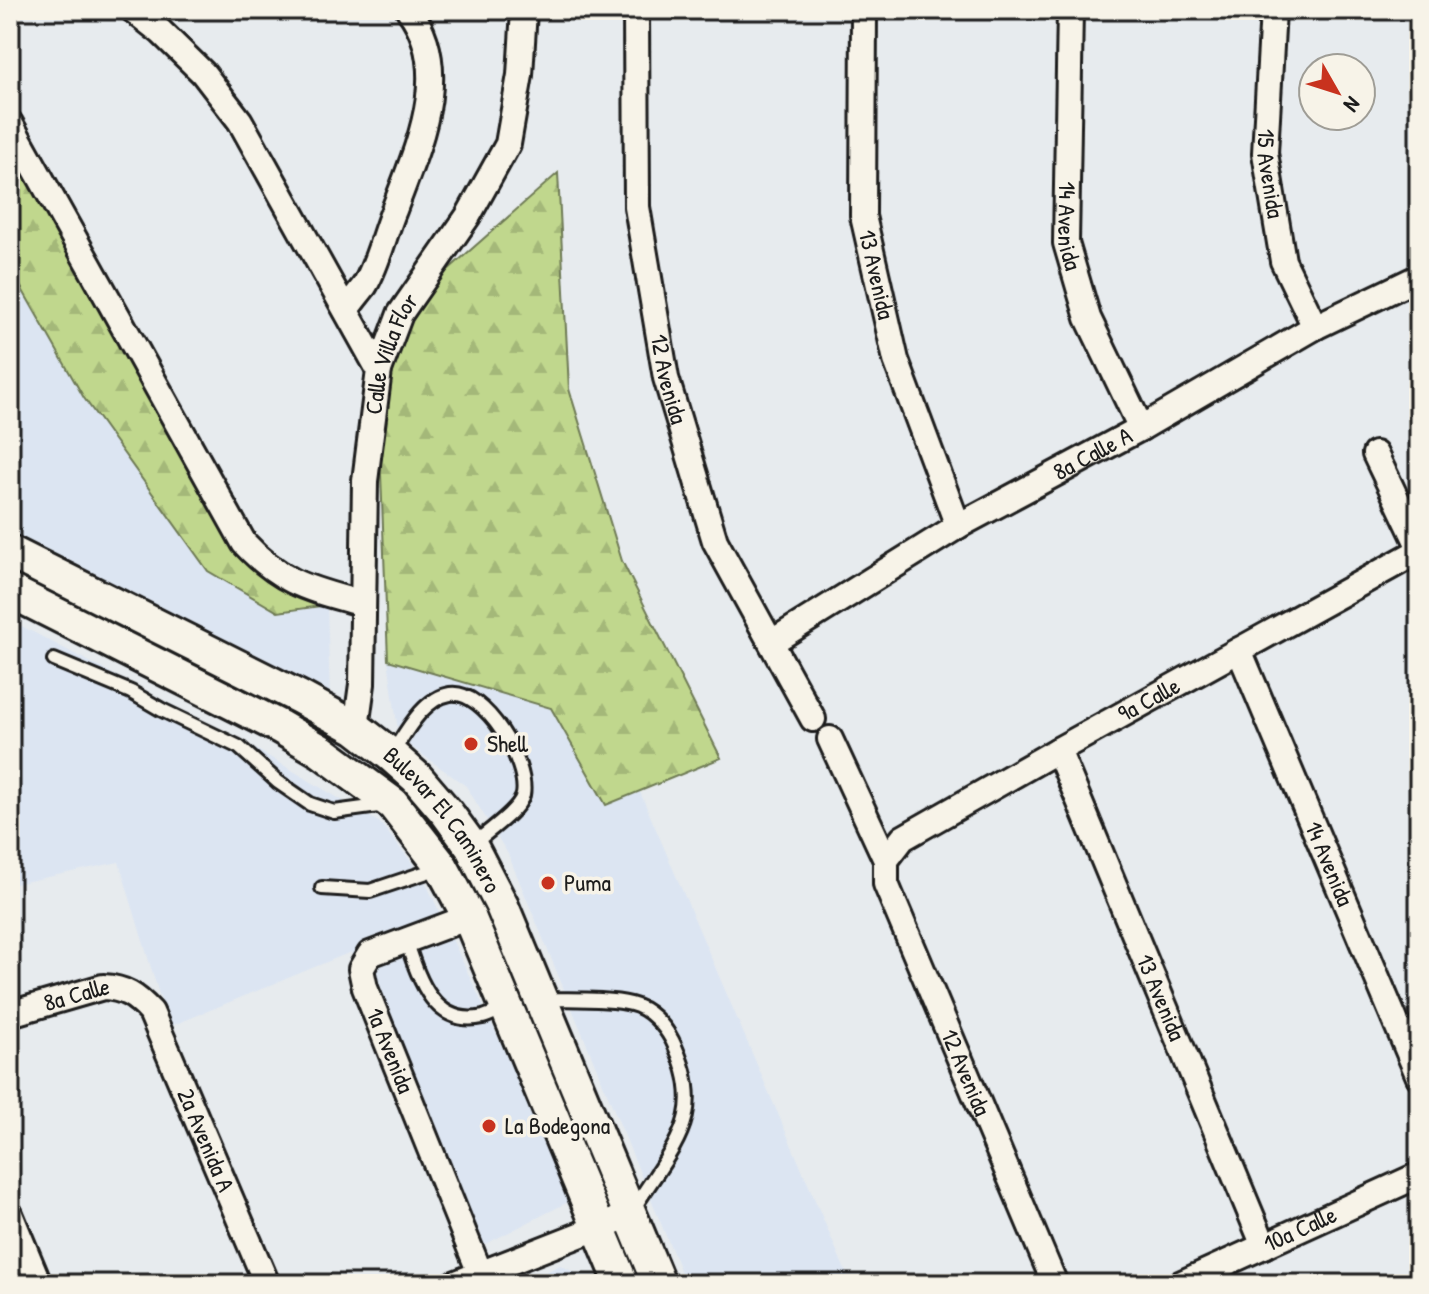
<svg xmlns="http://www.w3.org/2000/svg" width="1429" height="1294" font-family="'Patrick Hand',sans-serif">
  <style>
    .built { fill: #dce5f2 }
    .forest { fill: url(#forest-firs); stroke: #6e7a54; stroke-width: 2 }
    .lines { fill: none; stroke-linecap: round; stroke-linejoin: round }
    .lane-casing { stroke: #1c1c1c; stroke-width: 18 }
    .street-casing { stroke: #1c1c1c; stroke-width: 30 }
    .secondary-casing { stroke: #1c1c1c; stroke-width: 38 }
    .lane { stroke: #f7f3e8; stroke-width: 12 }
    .street { stroke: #f7f3e8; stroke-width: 24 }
    .secondary { stroke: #f7f3e8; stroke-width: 32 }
    .poi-dot { fill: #c8321e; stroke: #f7f3e8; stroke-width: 3 }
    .labels { text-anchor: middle; stroke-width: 7; stroke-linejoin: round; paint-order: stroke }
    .street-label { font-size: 24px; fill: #1c1c1c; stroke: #f7f3e8 }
    .poi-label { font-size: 24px; fill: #1c1c1c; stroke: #f7f3e8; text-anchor: start }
  </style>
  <defs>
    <pattern id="forest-firs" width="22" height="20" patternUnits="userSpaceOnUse" patternTransform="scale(2)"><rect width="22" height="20" fill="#c0d78d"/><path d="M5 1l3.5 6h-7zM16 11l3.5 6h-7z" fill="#a4b879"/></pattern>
  </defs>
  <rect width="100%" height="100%" fill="#e7ebee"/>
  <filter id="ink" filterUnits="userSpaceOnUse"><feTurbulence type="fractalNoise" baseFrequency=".0125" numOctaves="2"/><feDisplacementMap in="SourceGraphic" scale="16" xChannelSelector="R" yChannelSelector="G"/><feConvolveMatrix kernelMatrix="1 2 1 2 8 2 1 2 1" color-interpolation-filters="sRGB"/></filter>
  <g filter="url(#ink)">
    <!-- built -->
    <path class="built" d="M10 268 84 398 208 571 327 605 330 697 10 532Z
      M10 620 263 753 380 823 422 875 574 1199 468 1253 351 952 169 1027 119 862 10 885Z
      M388 660 551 708 606 805 640 792 851 1284H686L508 854 466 786 399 738Z
      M560 1265 598 1284H522Z"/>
    <!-- forest -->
    <path class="forest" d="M10 128 268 559 327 605 278 612 208 571 84 398 10 268Z
      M558 173 569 389 622 561 721 758 606 805 551 708 388 660 380 447 393 351 440 277Z"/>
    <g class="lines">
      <!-- lane casing -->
      <g class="lane-casing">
        <path id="lane" d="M54 660 131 692 162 710 239 747 278 782 310 804 334 812 386 805
          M391 755C405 734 423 698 450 694 485 689 529 764 523 795 519 811 484 834 471 846
          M322 888 370 891 439 868
          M406 940C418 976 433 1028 483 1017 491 1015 499 1010 506 1007
          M544 999C571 1000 606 998 631 1004 649 1008 664 1025 672 1040 710 1116 673 1145 634 1208"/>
      </g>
      <!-- street casing -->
      <g class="street-casing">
        <g id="street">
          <path d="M133 10 161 32 203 73 240 121 379 370"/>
          <path id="s1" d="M636 10 637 207 666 378 715 541 813 719"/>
          <path id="s2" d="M864 10 863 216 896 360 958 526"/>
          <path id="s3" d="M1070 10 1066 243 1088 318 1141 428"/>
          <path id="s4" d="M1273 10 1265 153 1283 261 1315 327"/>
          <path d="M10 123 244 543C283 585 311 589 363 604"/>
          <path d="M346 310C352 301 359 293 365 285 378 263 384 234 394 210 417 148 454 71 409 10"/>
          <path d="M1375 454 1419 546"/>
          <path id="s5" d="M772 642 958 526 1141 428 1315 327 1419 277"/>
          <path id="s6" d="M1239 650 1419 1077"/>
          <path id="s7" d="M356 728 362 684 365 481 379 370 400 314 468 216 508 144 520 75 524 10"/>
          <path id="s8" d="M830 739 886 860V884L1055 1284"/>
          <path id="s9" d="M1058 750 1264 1246"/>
          <path id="s10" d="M886 860 903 838 1058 750 1419 551"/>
          <path id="s11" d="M469 917 370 954 361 969 365 988 480 1273"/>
          <path id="s12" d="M10 1014 103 987C125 988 136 996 151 1012L267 1284"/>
          <path d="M10 1214 39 1284"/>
          <path d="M454 1284 630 1215"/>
          <path id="s13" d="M1180 1284 1419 1175"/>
        </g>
      </g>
      <!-- secondary casing -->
      <g class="secondary-casing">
        <g id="secondary">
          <path id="s14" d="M10 552 299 697 356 728 391 755 417 778 447 813 471 846 502 906 659 1284"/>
          <path d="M10 591 280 727 321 751 393 804 442 867 469 917 622 1284"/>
        </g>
      </g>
      <!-- lane -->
      <use href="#lane" class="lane"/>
      <!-- street -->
      <use href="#street" class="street"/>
      <!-- secondary -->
      <use href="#secondary" class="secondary"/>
    </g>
  </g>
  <!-- markers -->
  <g class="poi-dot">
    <circle cx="471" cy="744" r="8"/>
    <circle cx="548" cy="883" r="8"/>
    <circle cx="489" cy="1126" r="8"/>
  </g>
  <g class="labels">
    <!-- street labels -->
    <g class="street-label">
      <text dy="8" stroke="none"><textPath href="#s4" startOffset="164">15 Avenida</textPath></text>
      <text dy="8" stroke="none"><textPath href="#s3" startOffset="216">14 Avenida</textPath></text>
      <text dy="8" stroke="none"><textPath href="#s2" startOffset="266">13 Avenida</textPath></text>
      <text dy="8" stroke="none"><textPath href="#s7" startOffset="378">Calle Villa Flor</textPath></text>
      <text dy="8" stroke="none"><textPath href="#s1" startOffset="372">12 Avenida</textPath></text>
      <text dy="8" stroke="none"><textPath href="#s5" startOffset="372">8a Calle A</textPath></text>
      <text dy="8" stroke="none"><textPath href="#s10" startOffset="310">9a Calle</textPath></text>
      <text dy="8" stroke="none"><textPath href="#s14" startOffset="516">Bulevar El Caminero</textPath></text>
      <text dy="8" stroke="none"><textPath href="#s6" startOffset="232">14 Avenida</textPath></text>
      <text dy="8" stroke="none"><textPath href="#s12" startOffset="70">8a Calle</textPath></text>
      <text dy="8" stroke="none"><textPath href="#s9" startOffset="268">13 Avenida</textPath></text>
      <text dy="8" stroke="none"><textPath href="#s11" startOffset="210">1a Avenida</textPath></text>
      <text dy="8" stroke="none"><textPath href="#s8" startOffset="362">12 Avenida</textPath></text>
      <text dy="8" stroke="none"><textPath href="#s12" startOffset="292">2a Avenida A</textPath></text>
      <text dy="8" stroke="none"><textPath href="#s13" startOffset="132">10a Calle</textPath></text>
    </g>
    <!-- poi labels -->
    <g class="poi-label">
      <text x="487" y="752">Shell</text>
      <text x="564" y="891">Puma</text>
      <text x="505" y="1134">La Bodegona</text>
    </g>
  </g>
  <!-- margin -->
  <rect width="1429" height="1294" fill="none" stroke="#f7f3e8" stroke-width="40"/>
  <rect x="20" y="20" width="1389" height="1254" fill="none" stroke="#1c1c1c" stroke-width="3" filter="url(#ink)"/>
  <!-- north arrow -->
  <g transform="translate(1337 92) rotate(129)"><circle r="38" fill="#f7f3e8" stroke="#9f9d96" stroke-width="2"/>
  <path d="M0-6L14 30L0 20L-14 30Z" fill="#c8321e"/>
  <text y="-12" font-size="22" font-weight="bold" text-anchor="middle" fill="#1c1c1c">N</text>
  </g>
</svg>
